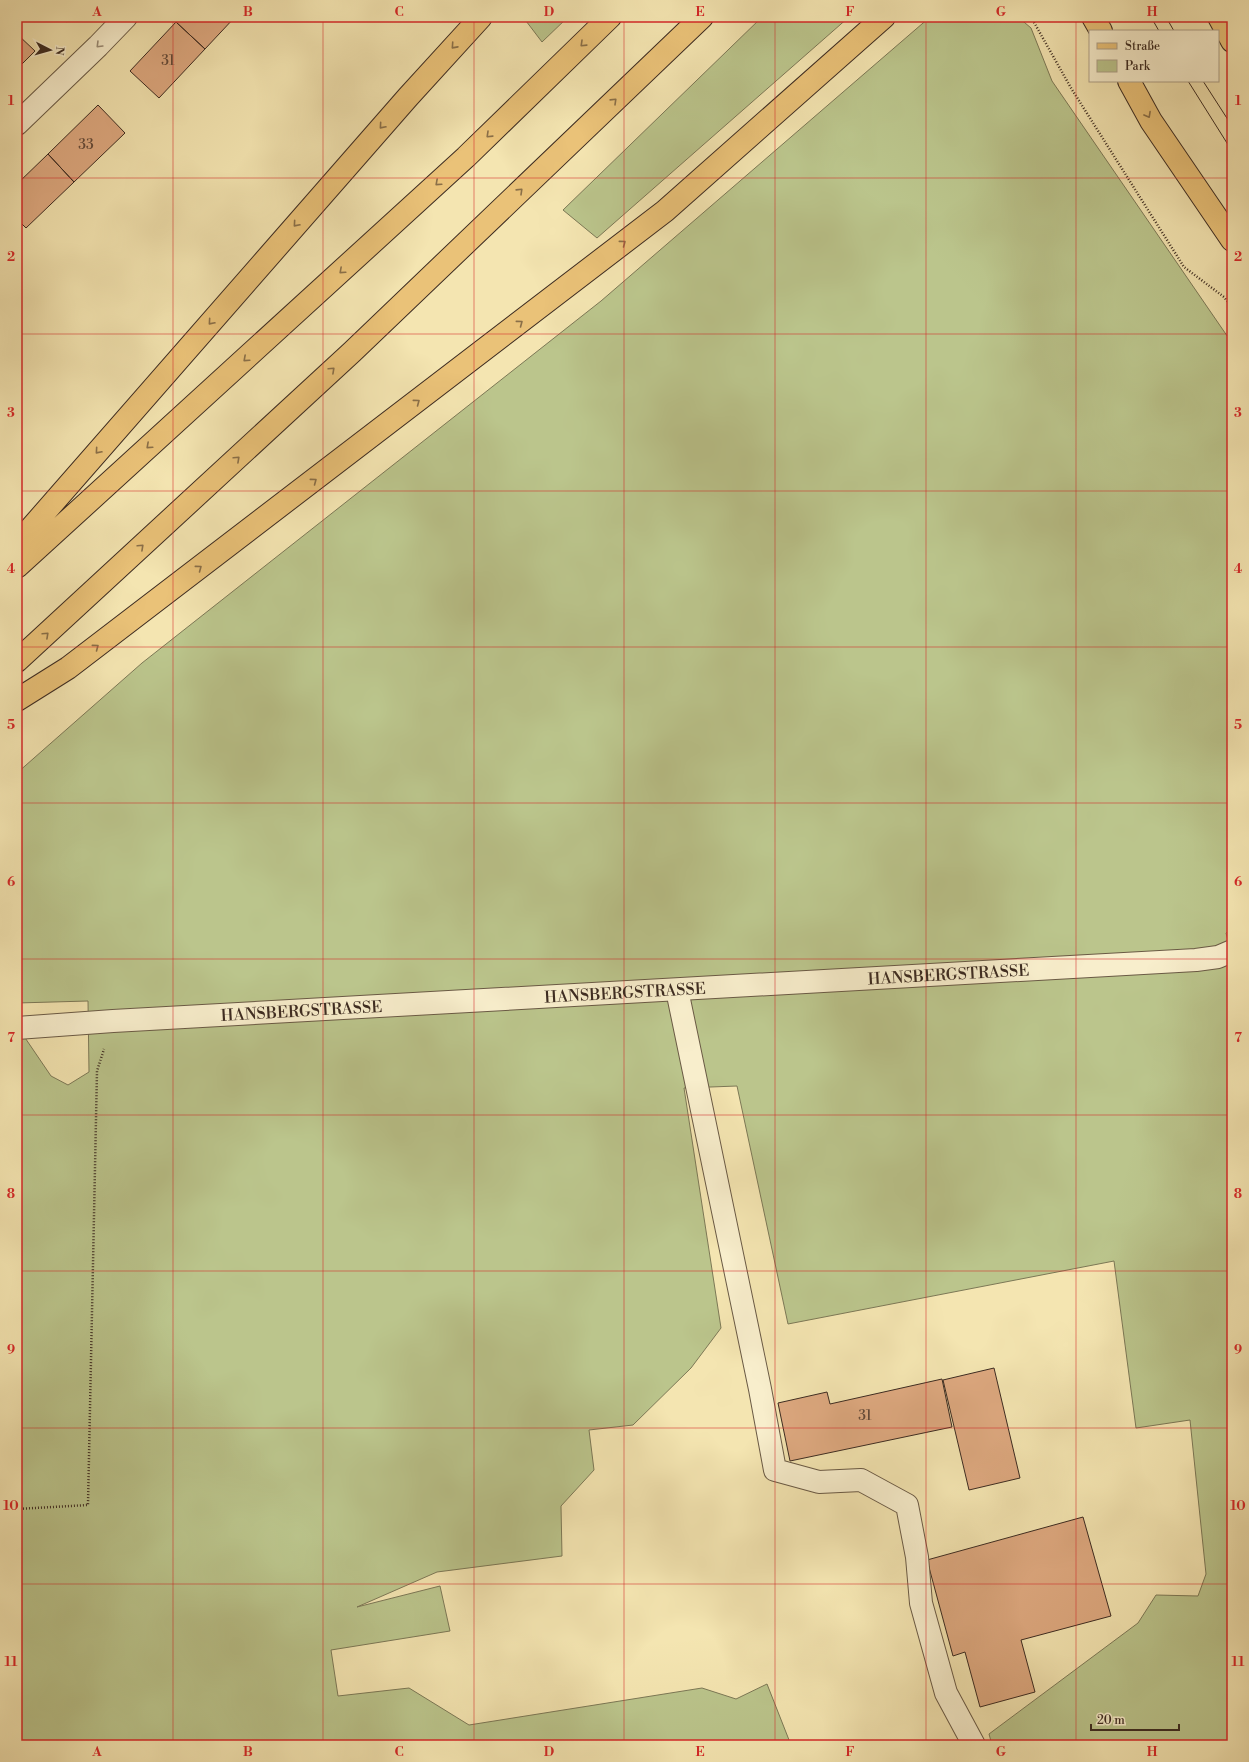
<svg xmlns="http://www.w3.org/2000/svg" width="1249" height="1762" font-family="'Libre Bodoni',serif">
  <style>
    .green { fill: #bbc58c; stroke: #7c7856 }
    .building { fill: #dea980; stroke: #3c2b21 }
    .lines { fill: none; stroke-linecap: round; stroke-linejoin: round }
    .minor-casing { stroke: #6a5a45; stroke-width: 24 }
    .major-casing { stroke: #3c2b21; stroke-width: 24 }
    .highway-casing { stroke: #3c2b21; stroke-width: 24 }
    .path { stroke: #3c2b21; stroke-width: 2.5; stroke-dasharray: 1 2; stroke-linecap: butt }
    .minor { stroke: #f8eecc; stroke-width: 22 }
    .major { stroke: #eac278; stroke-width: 22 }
    .highway { stroke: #eac278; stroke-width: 22 }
    .tram { stroke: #3c2b21; stroke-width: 1 }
    .oneway { stroke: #8a6f48 }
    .oneway2 { stroke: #9a8c76 }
    .grid { fill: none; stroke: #d62828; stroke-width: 1; stroke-opacity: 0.55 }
    .labels { text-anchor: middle; stroke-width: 3.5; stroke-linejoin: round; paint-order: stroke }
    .number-label { font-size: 14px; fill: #644a39 }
    .street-label { font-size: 16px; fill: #3c2b21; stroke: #f8eecc }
    .neatline { fill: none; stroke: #d62828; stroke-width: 1.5 }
    .grid-label { font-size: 13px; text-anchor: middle; font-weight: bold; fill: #d62828 }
  </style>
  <rect width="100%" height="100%" fill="#f4e5b1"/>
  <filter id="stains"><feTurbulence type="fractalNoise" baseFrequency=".005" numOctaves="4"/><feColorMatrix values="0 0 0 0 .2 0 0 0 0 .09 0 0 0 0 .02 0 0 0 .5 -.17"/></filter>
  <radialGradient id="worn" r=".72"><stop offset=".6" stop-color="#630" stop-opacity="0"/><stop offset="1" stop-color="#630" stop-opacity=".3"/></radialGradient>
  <!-- green -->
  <path class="green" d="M523 17H568L542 42Z
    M762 17H849L597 238 563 210Z
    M930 17H1018L1031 28 1052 81 1232 343V928L1226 933 1232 954V1745H992L989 1734 1138 1623 1156 1595 1198 1596 1206 1574 1190 1420 1136 1428 1114 1261 788 1324 737 1086 684 1088 721 1328 691 1368 633 1425 589 1430 594 1470 561 1506 562 1556 437 1572 357 1607 440 1586 450 1631 331 1650 338 1696 409 1688 469 1725 702 1688 736 1699 767 1684 791 1745H17V1026L51 1076 68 1085 89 1072 88 1001 17 1003V773L142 663 601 301Z"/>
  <!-- building -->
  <path class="building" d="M61 17H72L66 22Z
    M181 17H235L205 49 176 22Z
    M176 22 205 49 159 98 130 71Z
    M17 34 35 51 17 69Z
    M98 105 125 133 74 182 48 154Z
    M48 154 74 182 26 228 17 219V184Z
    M994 1368 1020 1478 969 1490 943 1380Z
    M942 1379 952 1427 790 1461 778 1403 827 1392 830 1404Z
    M1083 1517 1111 1616 1021 1640 1035 1692 980 1707 965 1652 953 1656 927 1560Z"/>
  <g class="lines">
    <!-- minor casing -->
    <g class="minor-casing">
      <g id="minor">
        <path d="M17 124 98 46 126 17"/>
        <path d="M677 990 760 1389 775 1470 819 1482 861 1480 907 1505 917 1557 921 1603 946 1693 974 1745"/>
        <path id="s1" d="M17 1028 113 1021 1196 960 1218 957 1232 951"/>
      </g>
    </g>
    <!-- major casing -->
    <g class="major-casing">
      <path id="major" d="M1093 17 1101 31
        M1219 17 1232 41
        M1129 81 1151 121 1232 240"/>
    </g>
    <!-- highway casing -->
    <g class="highway-casing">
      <path id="highway" d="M17 544 408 97 481 17
        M17 567 466 157 610 17
        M17 661 352 352 702 17
        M17 700 68 668 665 211 884 17"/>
    </g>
    <!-- path -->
    <path class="path" d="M1031 17 1071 88 1184 267 1224 297 1232 307
      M17 1509 88 1505 97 1071 104 1049"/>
    <!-- minor -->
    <use href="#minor" class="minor"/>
    <!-- major -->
    <use href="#major" class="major"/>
    <!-- highway -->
    <use href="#highway" class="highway"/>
    <!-- tram -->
    <path class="tram" d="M1151 17 1159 31
      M1166 17 1174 31
      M1188 81 1232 151
      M1203 81 1232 126"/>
  </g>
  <!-- one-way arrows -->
  <defs><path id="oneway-chevron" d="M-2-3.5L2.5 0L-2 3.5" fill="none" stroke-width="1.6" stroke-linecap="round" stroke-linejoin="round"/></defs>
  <g class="oneway">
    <use href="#oneway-chevron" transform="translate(583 44) rotate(136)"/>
    <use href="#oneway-chevron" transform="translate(454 46) rotate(132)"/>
    <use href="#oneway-chevron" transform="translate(614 101) rotate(-44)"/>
    <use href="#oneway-chevron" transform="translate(1148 115) rotate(61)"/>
    <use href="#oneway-chevron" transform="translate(382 126) rotate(131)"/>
    <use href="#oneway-chevron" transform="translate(489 135) rotate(136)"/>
    <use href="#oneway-chevron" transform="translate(438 183) rotate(138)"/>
    <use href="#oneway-chevron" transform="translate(520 191) rotate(-44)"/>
    <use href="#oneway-chevron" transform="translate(296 224) rotate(131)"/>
    <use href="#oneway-chevron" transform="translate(623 243) rotate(-37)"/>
    <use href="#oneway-chevron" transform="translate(342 271) rotate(138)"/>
    <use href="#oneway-chevron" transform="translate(211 322) rotate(131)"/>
    <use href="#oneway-chevron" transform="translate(520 323) rotate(-37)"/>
    <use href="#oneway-chevron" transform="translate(246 359) rotate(138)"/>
    <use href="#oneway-chevron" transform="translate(332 370) rotate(-43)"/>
    <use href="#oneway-chevron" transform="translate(417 402) rotate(-37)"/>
    <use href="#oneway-chevron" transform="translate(149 446) rotate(138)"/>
    <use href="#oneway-chevron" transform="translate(98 451) rotate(131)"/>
    <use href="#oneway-chevron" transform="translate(237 459) rotate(-43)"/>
    <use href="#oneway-chevron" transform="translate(314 481) rotate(-37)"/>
    <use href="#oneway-chevron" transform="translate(141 547) rotate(-43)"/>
    <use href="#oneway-chevron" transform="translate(199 568) rotate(-37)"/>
    <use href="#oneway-chevron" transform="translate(46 635) rotate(-43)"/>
    <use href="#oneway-chevron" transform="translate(96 647) rotate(-37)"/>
  </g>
  <use class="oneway2" href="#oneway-chevron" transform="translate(99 45) rotate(135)"/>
  <!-- grid -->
  <path class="grid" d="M173 17V1745M323 17V1745M474 17V1745M624 17V1745M775 17V1745M926 17V1745M1076 17V1745M17 178H1232M17 334H1232M17 491H1232M17 647H1232M17 803H1232M17 959H1232M17 1115H1232M17 1271H1232M17 1428H1232M17 1584H1232"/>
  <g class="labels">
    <!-- number labels -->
    <g class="number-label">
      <text x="168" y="65">31</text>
      <text x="86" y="149">33</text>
      <text x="865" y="1420">31</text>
    </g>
    <!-- street labels -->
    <g class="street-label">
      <text dy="6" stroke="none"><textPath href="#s1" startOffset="933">HANSBERGSTRASSE</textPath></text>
      <text dy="6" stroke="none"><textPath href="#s1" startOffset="609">HANSBERGSTRASSE</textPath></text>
      <text dy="6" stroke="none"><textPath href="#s1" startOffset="285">HANSBERGSTRASSE</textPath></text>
    </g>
  </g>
  <!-- margin -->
  <rect width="1249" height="1762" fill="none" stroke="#f4e5b1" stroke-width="44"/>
  <!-- legend -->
  <rect x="1089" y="30" width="130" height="52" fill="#f8eecc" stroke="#ada088"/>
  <rect x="1097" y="43" width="20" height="6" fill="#eac278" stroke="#ada088"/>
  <text x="1125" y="50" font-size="12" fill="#3c2b21">Straße</text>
  <rect x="1097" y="60" width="20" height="12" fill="#bbc58c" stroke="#ada088"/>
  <text x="1125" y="70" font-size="12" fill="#3c2b21">Park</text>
  <!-- north arrow -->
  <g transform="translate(50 50) rotate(96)" stroke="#f8eecc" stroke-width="3" paint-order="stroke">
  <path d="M0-3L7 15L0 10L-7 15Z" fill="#3c2b21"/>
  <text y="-6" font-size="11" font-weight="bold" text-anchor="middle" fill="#3c2b21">N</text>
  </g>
  <!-- scale -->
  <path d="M1091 1724v6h88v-6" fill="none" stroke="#3c2b21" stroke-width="2"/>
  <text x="1097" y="1724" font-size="12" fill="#3c2b21" stroke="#f8eecc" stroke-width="3" paint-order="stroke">20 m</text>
  <rect x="22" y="22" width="1205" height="1718" class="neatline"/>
  <g class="grid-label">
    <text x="97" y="16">A</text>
    <text x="248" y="16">B</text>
    <text x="399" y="16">C</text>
    <text x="549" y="16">D</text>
    <text x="700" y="16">E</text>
    <text x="850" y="16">F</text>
    <text x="1001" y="16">G</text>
    <text x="1152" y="16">H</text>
    <text x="11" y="105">1</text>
    <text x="1238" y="105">1</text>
    <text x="11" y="261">2</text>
    <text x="1238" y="261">2</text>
    <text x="11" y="417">3</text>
    <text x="1238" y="417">3</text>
    <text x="11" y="573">4</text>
    <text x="1238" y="573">4</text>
    <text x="11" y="729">5</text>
    <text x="1238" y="729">5</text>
    <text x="11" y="886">6</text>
    <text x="1238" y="886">6</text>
    <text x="11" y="1042">7</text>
    <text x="1238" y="1042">7</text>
    <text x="11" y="1198">8</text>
    <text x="1238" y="1198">8</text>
    <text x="11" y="1354">9</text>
    <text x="1238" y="1354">9</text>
    <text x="11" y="1510">10</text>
    <text x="1238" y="1510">10</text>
    <text x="11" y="1666">11</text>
    <text x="1238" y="1666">11</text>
    <text x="97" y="1756">A</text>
    <text x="248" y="1756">B</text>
    <text x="399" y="1756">C</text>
    <text x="549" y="1756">D</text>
    <text x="700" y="1756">E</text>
    <text x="850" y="1756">F</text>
    <text x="1001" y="1756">G</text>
    <text x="1152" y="1756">H</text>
  </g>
  <rect width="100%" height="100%" filter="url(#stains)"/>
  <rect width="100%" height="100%" fill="url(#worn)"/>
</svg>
